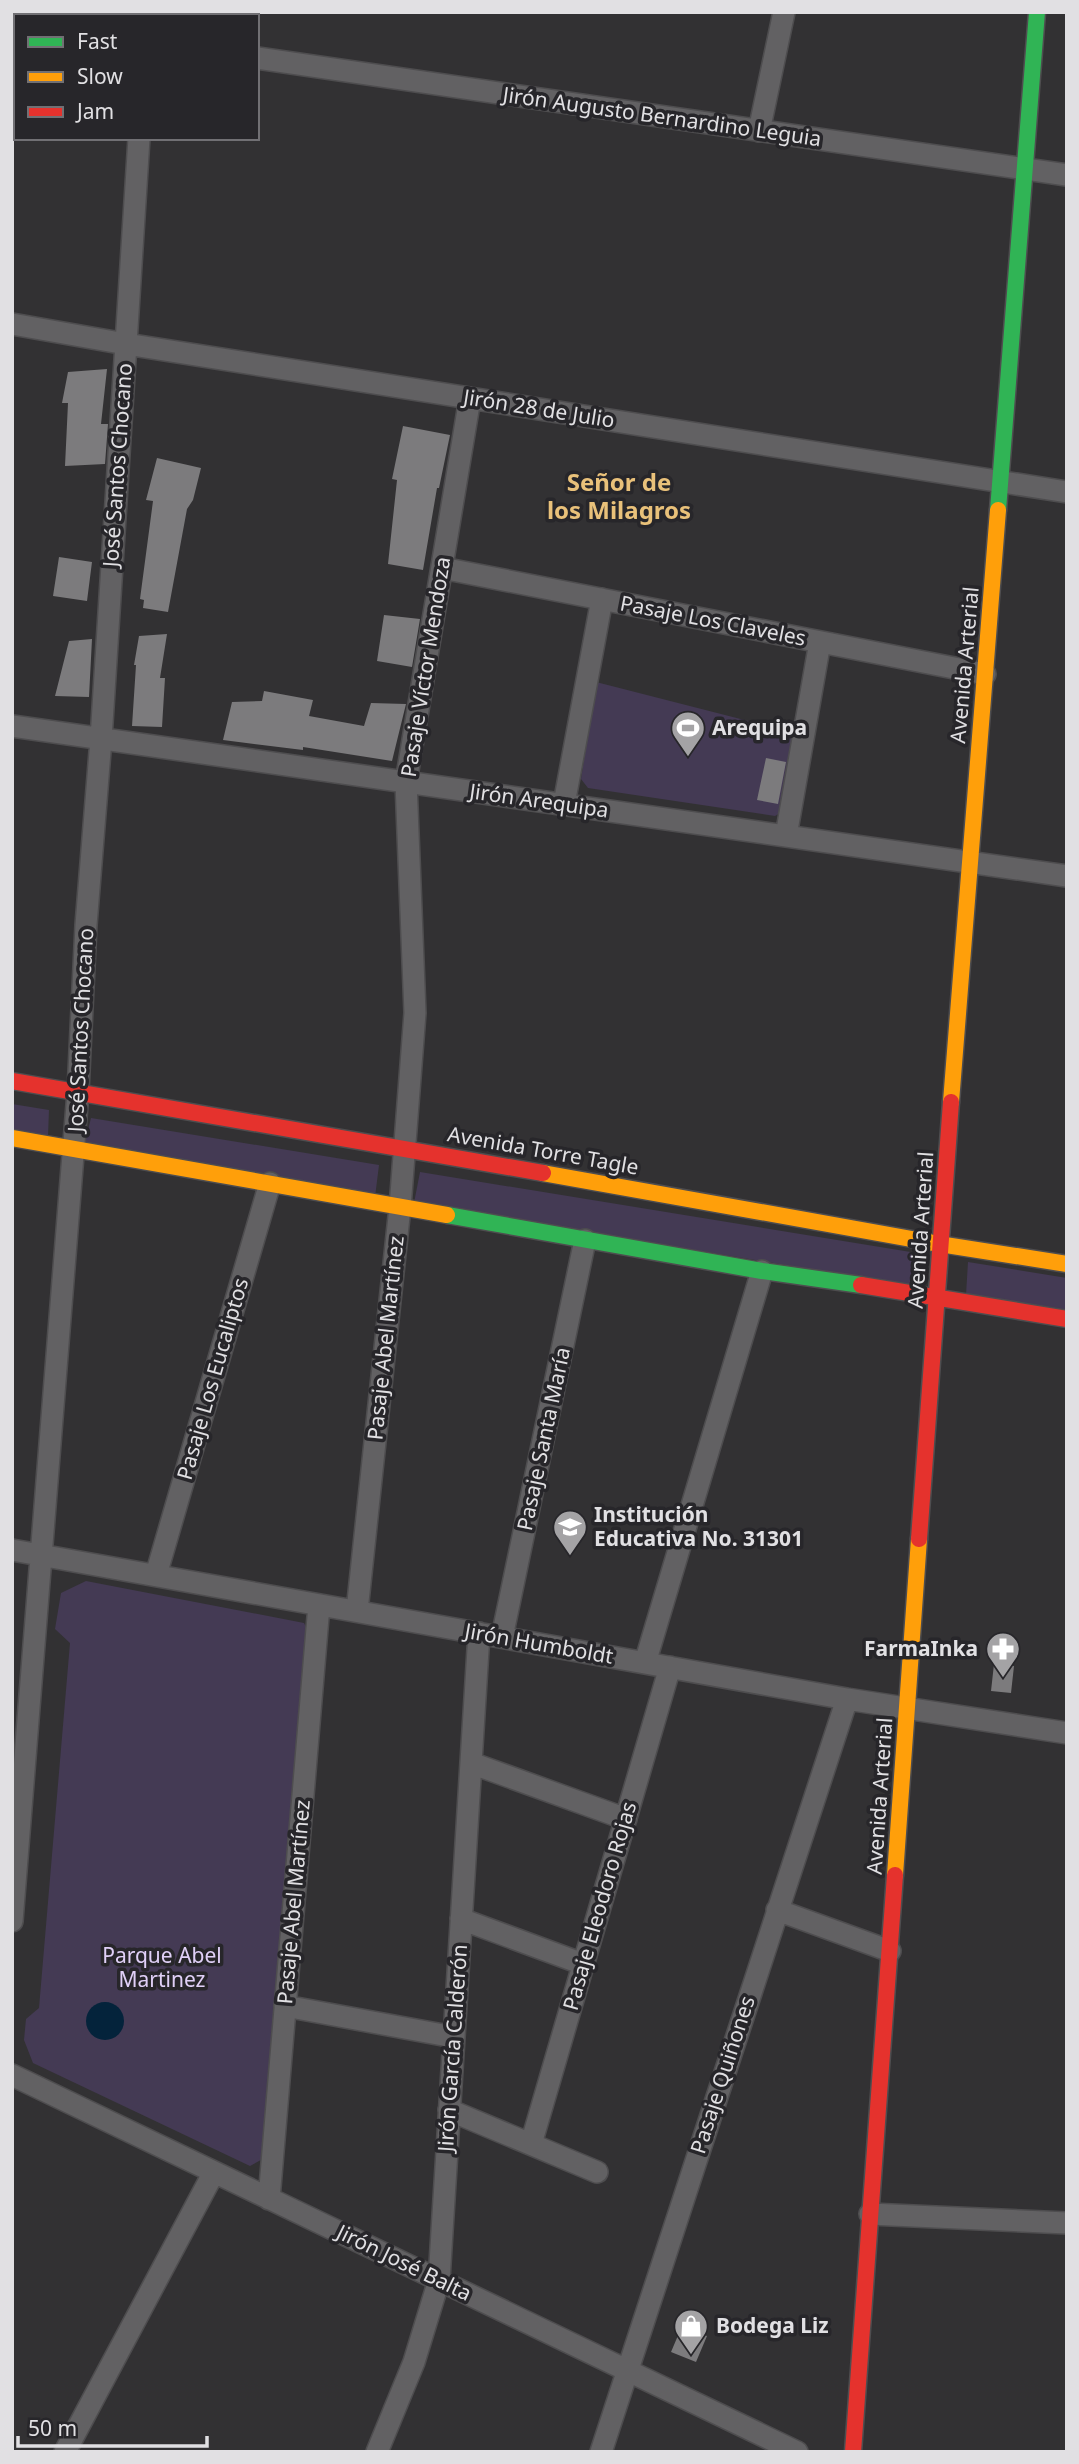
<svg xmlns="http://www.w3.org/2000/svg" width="1079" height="2464" font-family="'Noto Sans',sans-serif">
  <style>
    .green { fill: #443a54 }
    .water { fill: #04233b }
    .building { fill: #7c7b7d }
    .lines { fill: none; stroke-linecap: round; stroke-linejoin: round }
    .street-casing { stroke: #4e4d4f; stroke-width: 24 }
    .fast-casing { stroke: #4e4d4f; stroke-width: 19 }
    .slow-casing { stroke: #4e4d4f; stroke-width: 19 }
    .jam-casing { stroke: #4e4d4f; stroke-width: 19 }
    .street { stroke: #626163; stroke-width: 21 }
    .fast { stroke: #30b455; stroke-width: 16 }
    .slow { stroke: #ff9f0a; stroke-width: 16 }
    .jam { stroke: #e5322d; stroke-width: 16 }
    .labels { text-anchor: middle; stroke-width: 7; stroke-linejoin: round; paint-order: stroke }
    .street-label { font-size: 21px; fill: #e1e0e3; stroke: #27262a }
    .poi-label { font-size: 21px; font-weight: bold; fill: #e1e0e3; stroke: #27262a; text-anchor: start }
    .park-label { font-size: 21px; fill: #e0d0f7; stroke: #27262a }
    .quarter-label { font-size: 24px; font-weight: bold; fill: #e9c17a; stroke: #27262a }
  </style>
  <rect width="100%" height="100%" fill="#323133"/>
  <!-- green -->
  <path class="green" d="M596 682 795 733 782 812 775 816 588 788 581 779Z
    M12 1104 49 1110 48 1136 12 1129Z
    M91 1118 379 1165 375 1197 85 1142Z
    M420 1172 929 1255 923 1288 414 1203Z
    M968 1262 1067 1278V1312L966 1295Z
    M86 1581 304 1623 307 1629 268 2156 250 2166 33 2063 24 2040 26 2019 39 2008 70 1643 55 1629 61 1593Z"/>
  <!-- water -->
  <path class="water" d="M86 2021a19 19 0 1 1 38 0a19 19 0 1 1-38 0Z"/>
  <!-- building -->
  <path class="building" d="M107 369 101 424H108L105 464 65 466 68 403H62L68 372Z
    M403 426 450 435 439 488H437L423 570 388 564 397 480 392 479Z
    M157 458 201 468 193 500 187 509 168 612 143 608 144 600 140 599 153 501 146 500Z
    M59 557 92 562 87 601 53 596Z
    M384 615 420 619 412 667 377 661Z
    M167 634 160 678H165L162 727 132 726 136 665H134L139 636Z
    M92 639 89 697 55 696 69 641Z
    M264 691 313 700 309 716 364 726 371 703 406 704 392 761 303 747V750L223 740 232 702 262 701Z
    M766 758 786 762 778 804 757 800Z
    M994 1664 1014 1666 1011 1693 991 1691Z
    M682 2326 707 2336 696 2362 671 2352Z"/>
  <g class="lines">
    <!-- street casing -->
    <g class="street-casing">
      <path id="street" d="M147 16V12
        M12 20H16
        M257 58 1067 175
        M759 131 784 12
        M12 324 126 344 1067 492
        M442 568 985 674
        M12 726 1067 876
        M564 804 602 599
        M786 836 820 642
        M12 1550 847 1699 1067 1733
        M156 1575 270 1183
        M357 1611 400 1207 415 1013 406 782 470 398
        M502 1637 585 1240
        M645 1663 762 1271
        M471 1763 626 1819
        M777 1910 890 1951
        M461 1919 583 1964
        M12 1921 78 1092 86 925 101 739 139 138
        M285 2006 454 2037
        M12 2075 797 2452
        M449 2110 597 2172
        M531 2144 670 1667
        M269 2199 319 1605
        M870 2214 1067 2223
        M65 2452 214 2172
        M377 2452 414 2362 439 2280 479 1633
        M601 2452 847 1699"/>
    </g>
    <!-- fast casing -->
    <g class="fast-casing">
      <path id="fast" d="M998 510 1037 12
        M447 1215 762 1271 861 1285"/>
    </g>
    <!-- slow casing -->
    <g class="slow-casing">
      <path id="slow" d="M951 1102 998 510
        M12 1138 447 1215
        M543 1173 940 1244 1067 1264
        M895 1875 919 1539"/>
    </g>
    <!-- jam casing -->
    <g class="jam-casing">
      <path id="jam" d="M12 1081 543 1173
        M861 1285 1067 1319
        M919 1539 951 1102
        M853 2452 895 1875"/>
    </g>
    <!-- street -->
    <use href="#street" class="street"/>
    <!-- fast -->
    <use href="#fast" class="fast"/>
    <!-- slow -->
    <use href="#slow" class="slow"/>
    <!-- jam -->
    <use href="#jam" class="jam"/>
  </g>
  <!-- icons -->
  <defs>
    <g id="stadium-pin" transform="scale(1.75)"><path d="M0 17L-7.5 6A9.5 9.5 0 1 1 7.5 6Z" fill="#a4a3a5" stroke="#27262a"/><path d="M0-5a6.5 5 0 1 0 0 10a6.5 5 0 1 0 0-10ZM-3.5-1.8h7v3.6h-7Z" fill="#fff"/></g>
    <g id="school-pin" transform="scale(1.75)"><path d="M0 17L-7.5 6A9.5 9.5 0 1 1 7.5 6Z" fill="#a4a3a5" stroke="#27262a"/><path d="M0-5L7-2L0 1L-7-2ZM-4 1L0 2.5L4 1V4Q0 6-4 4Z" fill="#fff"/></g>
    <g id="pharmacy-pin" transform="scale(1.75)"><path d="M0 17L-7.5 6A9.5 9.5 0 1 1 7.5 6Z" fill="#a4a3a5" stroke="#27262a"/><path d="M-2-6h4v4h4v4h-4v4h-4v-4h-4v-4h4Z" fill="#fff"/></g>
    <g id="shop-pin" transform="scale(1.75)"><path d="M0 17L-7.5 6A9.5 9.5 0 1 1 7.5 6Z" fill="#a4a3a5" stroke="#27262a"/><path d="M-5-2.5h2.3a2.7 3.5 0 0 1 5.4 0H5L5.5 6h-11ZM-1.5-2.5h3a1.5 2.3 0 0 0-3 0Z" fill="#fff"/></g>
  </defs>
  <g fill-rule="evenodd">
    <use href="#stadium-pin" x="688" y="728"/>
    <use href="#school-pin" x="570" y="1527"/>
    <use href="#pharmacy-pin" x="1003" y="1649"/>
    <use href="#shop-pin" x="691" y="2326"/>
  </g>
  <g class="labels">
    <!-- street labels -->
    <g class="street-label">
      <text transform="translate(662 117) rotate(8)" y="7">Jirón Augusto Bernardino Leguia</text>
      <text transform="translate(539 409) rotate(9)" y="7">Jirón 28 de Julio</text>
      <text transform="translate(118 465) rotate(-86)" y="7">José Santos Chocano</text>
      <text transform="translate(713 621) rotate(11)" y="7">Pasaje Los Claveles</text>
      <text transform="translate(965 665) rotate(-85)" y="7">Avenida Arterial</text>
      <text transform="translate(426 667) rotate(-81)" y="7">Pasaje Víctor Mendoza</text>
      <text transform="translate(539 801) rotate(8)" y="7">Jirón Arequipa</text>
      <text transform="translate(81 1030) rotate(-87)" y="7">José Santos Chocano</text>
      <text transform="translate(543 1151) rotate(10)" y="7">Avenida Torre Tagle</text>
      <text transform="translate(921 1230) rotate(-86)" y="7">Avenida Arterial</text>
      <text transform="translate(386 1338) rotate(-84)" y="7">Pasaje Abel Martínez</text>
      <text transform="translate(213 1379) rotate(-74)" y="7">Pasaje Los Eucaliptos</text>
      <text transform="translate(544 1439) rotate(-78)" y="7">Pasaje Santa María</text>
      <text transform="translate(539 1644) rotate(10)" y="7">Jirón Humboldt</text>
      <text transform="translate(880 1796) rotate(-86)" y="7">Avenida Arterial</text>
      <text transform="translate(294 1902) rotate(-85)" y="7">Pasaje Abel Martínez</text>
      <text transform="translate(600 1906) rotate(-74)" y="7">Pasaje Eleodoro Rojas</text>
      <text transform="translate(453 2048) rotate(-86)" y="7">Jirón García Calderón</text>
      <text transform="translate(723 2075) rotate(-72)" y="7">Pasaje Quiñones</text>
      <text transform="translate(404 2263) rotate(26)" y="7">Jirón José Balta</text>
    </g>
    <!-- poi labels -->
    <g class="poi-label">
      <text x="712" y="735">Arequipa</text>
      <text x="594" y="1522">Institución<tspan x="594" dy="24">Educativa No. 31301</tspan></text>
      <text x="978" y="1656" text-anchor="end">FarmaInka</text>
      <text x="716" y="2333">Bodega Liz</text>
    </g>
    <!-- park labels -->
    <g class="park-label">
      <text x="162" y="1963">Parque Abel<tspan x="162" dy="24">Martinez</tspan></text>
    </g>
    <!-- quarter labels -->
    <g class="quarter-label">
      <text x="619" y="491">Señor de<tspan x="619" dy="28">los Milagros</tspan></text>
    </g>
  </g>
  <!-- border -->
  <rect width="1079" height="2464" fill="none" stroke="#e1e0e3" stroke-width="28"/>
  <!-- legend -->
  <rect x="14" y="14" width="245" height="126" fill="#27262a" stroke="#717074" stroke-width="2"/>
  <rect x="28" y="37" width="35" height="10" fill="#30b455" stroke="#717074" stroke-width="2"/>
  <text x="77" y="49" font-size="21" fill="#e1e0e3">Fast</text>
  <rect x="28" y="72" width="35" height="10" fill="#ff9f0a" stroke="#717074" stroke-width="2"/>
  <text x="77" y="84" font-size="21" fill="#e1e0e3">Slow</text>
  <rect x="28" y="107" width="35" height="10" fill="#e5322d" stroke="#717074" stroke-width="2"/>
  <text x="77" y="119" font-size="21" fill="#e1e0e3">Jam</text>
  <!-- scale -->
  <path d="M18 2436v10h189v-10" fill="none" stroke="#e1e0e3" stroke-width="3.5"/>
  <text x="28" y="2436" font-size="21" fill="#e1e0e3" stroke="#27262a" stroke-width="5" paint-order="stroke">50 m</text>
</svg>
